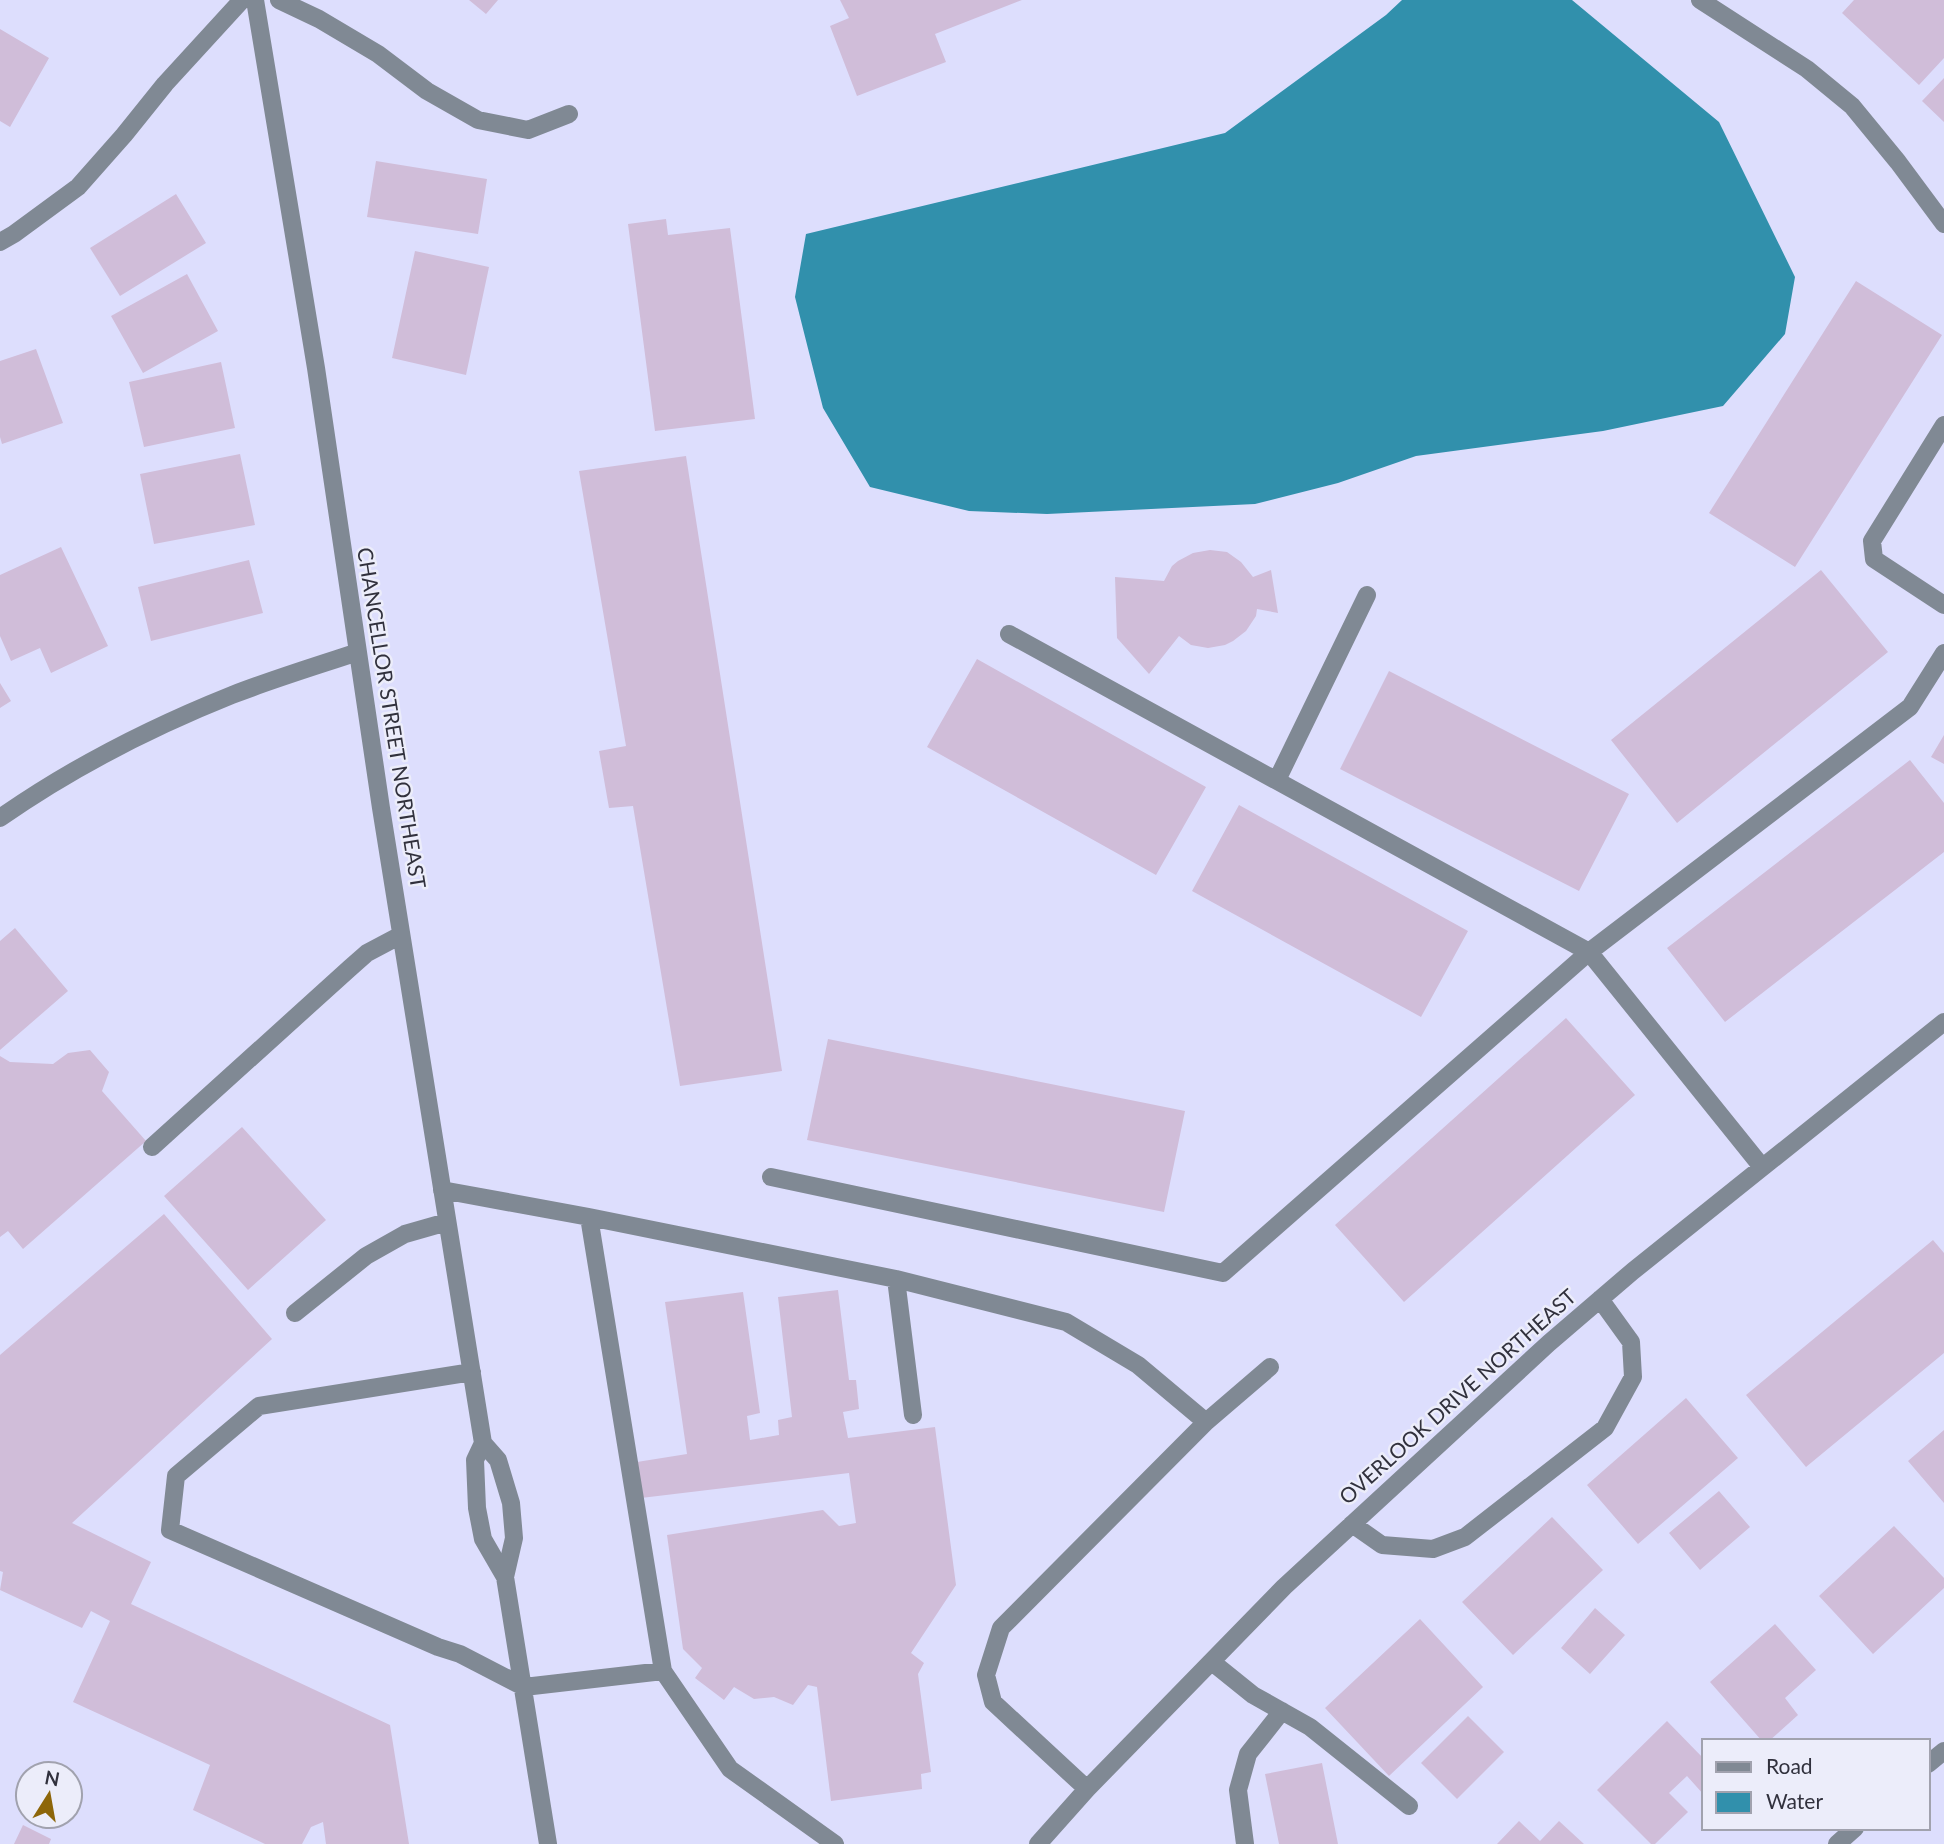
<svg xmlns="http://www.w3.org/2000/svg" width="1944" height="1844" font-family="Lato,sans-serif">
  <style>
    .water { fill: #3190ac }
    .building { fill: #d0bdd9 }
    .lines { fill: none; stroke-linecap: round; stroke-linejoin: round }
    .minor { stroke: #808994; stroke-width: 18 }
    .labels { text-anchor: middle; stroke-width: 5; stroke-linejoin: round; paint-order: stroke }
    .street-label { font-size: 21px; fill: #31313d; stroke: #ecedfa }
  </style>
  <rect width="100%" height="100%" fill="#dddefd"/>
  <!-- water -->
  <path class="water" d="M1402 0H1572L1719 122 1795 277 1785 334 1723 406 1603 431 1416 456 1338 483 1255 504 1047 514 969 511 870 487 823 408 795 297 806 234 1225 133 1386 15Z"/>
  <!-- building -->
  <path class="building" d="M469 0H498L486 14Z
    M840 0H1022L935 34 946 62 857 96 830 26 849 18Z
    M1854 0H1944V58L1919 85 1842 13Z
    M0 29 49 58 10 127 0 121Z
    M1944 78V122L1922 101Z
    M376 161 487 179 478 234 367 217Z
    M176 194 206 243 120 296 90 248Z
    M666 219 668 235 730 228 755 419 655 431 628 224Z
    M415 251 489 267 466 375 392 358Z
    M187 274 218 331 143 373 111 316Z
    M1856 281 1942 335 1795 567 1709 513Z
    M36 349 63 423 2 444 0 437V361Z
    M221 362 235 428 144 447 129 382Z
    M240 454 255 525 154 544 140 474Z
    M686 456 782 1071 680 1086 633 806 609 808 599 751 626 746 579 471Z
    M61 547 108 646 51 673 40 648 11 661 0 636V575Z
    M1210 550 1227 552 1241 562 1253 577 1271 570 1278 613 1257 609 1256 616 1246 631 1233 641 1225 645 1208 648 1191 645 1179 636 1149 674 1117 638 1115 577 1164 581 1172 566 1178 561 1193 553Z
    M249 560 263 613 151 641 138 587Z
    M1821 570 1888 652 1677 823 1611 740Z
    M977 659 1206 787 1156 875 927 747Z
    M1389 671 1629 794 1579 891 1340 769Z
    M0 683 11 701 0 708Z
    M1944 735V764L1931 757Z
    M1910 760 1944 803V852L1725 1022 1667 948Z
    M1239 805 1468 931 1421 1017 1192 891Z
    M15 928 68 991 0 1050V941Z
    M1566 1018 1635 1095 1404 1302 1335 1225Z
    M828 1039 1185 1111 1164 1212 807 1140Z
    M90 1050 109 1072 102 1091 146 1141 23 1249 8 1231 0 1237V1056L10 1062 53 1064 68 1053Z
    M242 1127 326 1220 248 1290 164 1196Z
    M164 1214 272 1339 72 1523 151 1562 131 1604 390 1725 409 1844H326L323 1822 311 1827 302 1844H265L193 1810 210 1765 73 1702 110 1621 91 1611 82 1628 0 1590 3 1572 0 1571V1355Z
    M1933 1240 1944 1253V1353L1806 1467 1746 1395Z
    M838 1290 849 1380H856L859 1409 843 1412 848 1438 935 1427 956 1585 911 1653 924 1663 918 1674 931 1772 921 1774 922 1789 831 1801 817 1687 808 1685 793 1705 774 1697 754 1699 734 1687 724 1700 695 1678 702 1668 683 1649 667 1535 823 1510 839 1526 856 1523 849 1473 641 1498 637 1462 687 1454 665 1302 743 1292 760 1413 747 1416 750 1440 779 1435 778 1420 792 1417 778 1297Z
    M1686 1398 1738 1458 1638 1544 1587 1485Z
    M1944 1430V1503L1908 1461Z
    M1719 1491 1750 1527 1700 1570 1669 1533Z
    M1552 1517 1603 1570 1513 1655 1462 1602Z
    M1894 1526 1944 1578V1588L1873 1654 1819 1596Z
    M1595 1608 1625 1635 1590 1674 1561 1648Z
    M1420 1619 1483 1687 1389 1776 1325 1708Z
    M1775 1624 1816 1670 1785 1698 1798 1715 1769 1741H1762L1710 1682Z
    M1468 1716 1504 1752 1457 1799 1421 1763Z
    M1667 1721 1704 1759V1795L1687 1776 1669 1793 1688 1812 1655 1844H1651L1597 1790Z
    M1322 1763 1338 1844H1279L1265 1774Z
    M1519 1821 1540 1841 1559 1821 1584 1844H1497Z
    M23 1825 51 1839 49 1844H14Z"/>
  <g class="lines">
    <!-- minor -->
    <path class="minor" d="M255 0 316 368 381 808 483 1443 498 1460 511 1503 514 1538 505 1577
      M279 0 319 19 378 54 427 91 478 120 528 130 569 114
      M1700 0 1807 69 1852 106 1898 162 1944 224
      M0 242 14 234 78 187 124 135 165 84 242 0
      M1944 425 1872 541 1874 559 1944 605
      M1009 634 1589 952 1762 1167
      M1277 780 1367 595
      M0 818C70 769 152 727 232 695 273 679 316 666 358 652
      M152 1147 350 968 367 953 401 935
      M771 1177 1223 1273 1589 952 1910 707 1944 653
      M442 1190 589 1217 896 1279 1066 1322 1138 1365 1206 1422
      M589 1217 663 1671 730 1769 835 1844
      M896 1279 913 1415
      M295 1313 366 1256 405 1234 447 1222
      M472 1372 259 1406 176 1476 170 1530 438 1647 460 1654 524 1687 663 1671
      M483 1443 475 1460 477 1508 483 1539 505 1577 548 1844
      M1352 1524 1382 1545 1433 1549 1465 1537 1605 1428 1633 1377 1631 1342 1600 1299
      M1212 1662 1253 1695 1310 1727 1409 1806
      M1928 1764 1944 1751
      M1087 1789 993 1702 986 1675 1001 1628 1206 1422 1270 1367
      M1038 1844 1087 1789 1284 1587 1549 1343 1633 1271 1944 1022
      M1245 1844 1238 1790 1248 1754 1282 1711
      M1837 1844 1855 1828"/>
  </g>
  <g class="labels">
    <!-- street labels -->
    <g class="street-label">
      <text transform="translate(391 718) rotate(81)" y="7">CHANCELLOR STREET NORTHEAST</text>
      <text transform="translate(1458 1397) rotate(-42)" y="7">OVERLOOK DRIVE NORTHEAST</text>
    </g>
  </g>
  <!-- legend -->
  <rect x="1702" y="1739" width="228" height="91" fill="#ecedfa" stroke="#a1a2ae" stroke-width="2"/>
  <rect x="1716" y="1762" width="35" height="10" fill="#808994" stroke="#a1a2ae" stroke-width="2"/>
  <text x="1766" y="1774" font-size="21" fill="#31313d">Road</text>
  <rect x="1716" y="1792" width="35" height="21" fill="#3190ac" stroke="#a1a2ae" stroke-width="2"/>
  <text x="1766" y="1809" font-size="21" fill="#31313d">Water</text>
  <!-- north arrow -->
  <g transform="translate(49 1795) rotate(11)"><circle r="33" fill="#ecedfa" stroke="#a1a2ae" stroke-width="2"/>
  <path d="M0-5L12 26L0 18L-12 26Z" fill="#8d6609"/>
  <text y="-10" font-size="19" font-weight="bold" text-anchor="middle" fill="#31313d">N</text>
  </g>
</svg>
